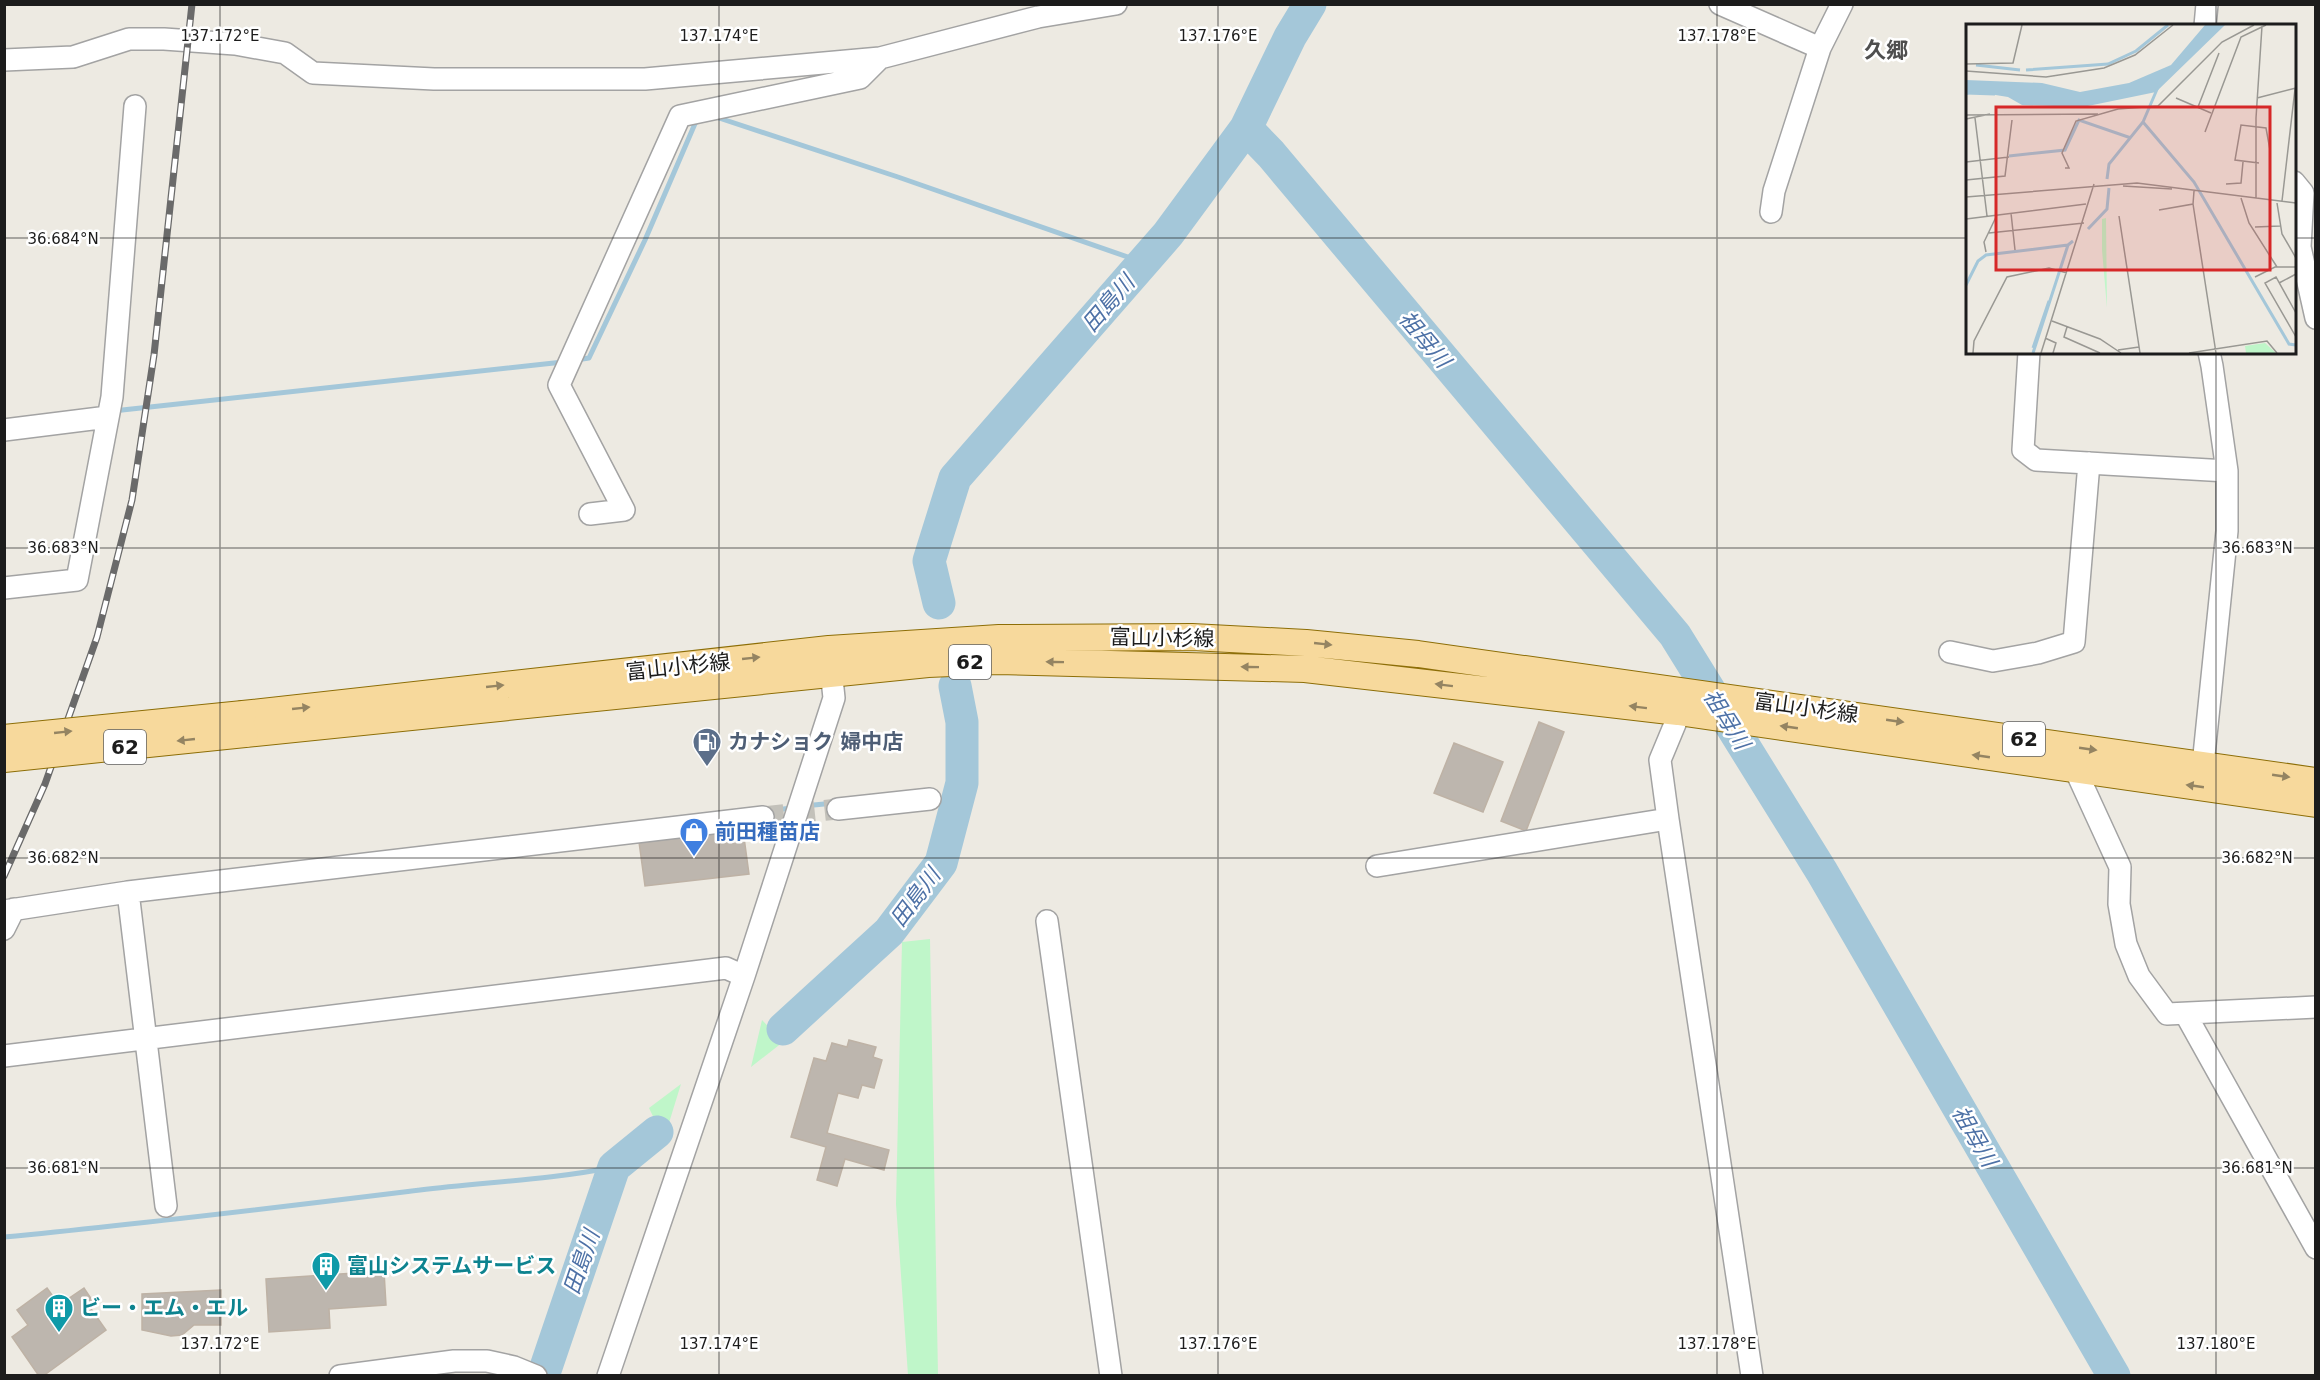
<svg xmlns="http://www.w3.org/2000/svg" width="2320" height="1380" font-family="'DejaVu Sans','Noto Sans JP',sans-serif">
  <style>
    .park { fill: #bff6c9 }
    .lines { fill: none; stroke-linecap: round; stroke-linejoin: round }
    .stream { stroke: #a4c7d9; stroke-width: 5 }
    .river { stroke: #a4c7d9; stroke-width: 33 }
    .building { fill: #bdb6ae; stroke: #beb2a5; stroke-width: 1.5 }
    .minor-tunnel { stroke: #c3c1ba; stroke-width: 21; stroke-dasharray: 21 10; stroke-linecap: butt }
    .minor-casing { stroke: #a3a3a3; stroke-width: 24 }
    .major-casing { stroke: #8d6e07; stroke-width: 28 }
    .minor { stroke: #fff; stroke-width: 21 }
    .major { stroke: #f7d99c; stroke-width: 26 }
    .rail-casing { stroke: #6a6a6a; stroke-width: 7 }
    .rail { stroke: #fff; stroke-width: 4.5; stroke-dasharray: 14; stroke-linecap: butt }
    .major-bridge-casing { stroke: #8d6e07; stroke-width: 28; stroke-linecap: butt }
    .major-bridge { stroke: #f7d99c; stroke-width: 26 }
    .oneway { fill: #948462 }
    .ticks { fill: none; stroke: #1c1c1c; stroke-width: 1.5; stroke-opacity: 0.45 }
    .labels { text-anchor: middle; stroke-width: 5; stroke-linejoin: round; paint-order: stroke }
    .shield { fill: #fff; stroke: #606060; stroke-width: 1.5 }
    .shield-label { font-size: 20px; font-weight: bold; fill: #1c1c1c }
    .street-label { font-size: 21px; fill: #1c1c1c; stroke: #fff }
    .service-label { font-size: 21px; font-weight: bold; fill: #4e5e75; stroke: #fff; text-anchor: start }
    .shop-label { font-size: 21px; font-weight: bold; fill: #366cbe; stroke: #fff; text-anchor: start }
    .culture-label { font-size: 21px; font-weight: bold; fill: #0d838f; stroke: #fff; text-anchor: start }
    .neighbourhood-label { font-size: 22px; font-weight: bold; fill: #4f4f4f; stroke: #fff }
    .water-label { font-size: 22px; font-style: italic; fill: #4d71a6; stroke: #fff }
    .inset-river { fill: none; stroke: #a4c7d9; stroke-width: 3 }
    .inset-road { fill: none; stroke: #999893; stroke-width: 1.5 }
    .view { fill: #d62828; fill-opacity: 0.15; stroke: #d62828; stroke-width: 3 }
    .inset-edge { fill: none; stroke: #1c1c1c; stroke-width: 3 }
    .ticks-label { font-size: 15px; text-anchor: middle; fill: #1c1c1c; stroke: #fff; stroke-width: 5; stroke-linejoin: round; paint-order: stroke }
  </style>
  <rect width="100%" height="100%" fill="#edeae2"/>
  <!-- park -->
  <path class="park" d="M930 939 938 1375H908L896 1204 902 942Z
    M762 1020 783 1042 751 1067Z
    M681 1084 664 1139 649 1108Z"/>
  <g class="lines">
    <!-- stream -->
    <path class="stream" d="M713 116 898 177 1142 262
      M576 360 589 358 645 240 697 119
      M113 411 563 362
      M804 806 834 803
      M766 811 792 808
      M4 1237C143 1224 281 1207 420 1190 485 1182 550 1180 614 1167"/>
    <!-- river -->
    <path class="river" d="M1246 128 1271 154 1675 635 1822 872 2114 1376
      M939 603 929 561 955 478 1168 234 1246 128 1290 37 1310 4
      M783 1029 889 932 941 863 962 783V722L955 686
      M543 1376 614 1167 657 1132"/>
  </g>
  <!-- building -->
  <path class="building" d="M1539 722 1564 732 1526 831 1501 821Z
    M1454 743 1503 762 1483 812 1434 793Z
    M743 830 749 874 645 886 639 842Z
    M849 1040 876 1047 873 1057 882 1060 874 1088 862 1085 858 1098 838 1093 827 1133 889 1150 884 1170 845 1159 837 1186 817 1180 826 1147 791 1137 814 1058 826 1061 832 1043 847 1047Z
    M384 1271 386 1305 329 1309 330 1328 269 1332 266 1279Z
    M47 1288 59 1305 84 1288 94 1303 89 1306 106 1330 43 1376H39L12 1337 28 1325 17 1310Z
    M221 1290V1325H194L182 1335 171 1336 142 1330V1294Z"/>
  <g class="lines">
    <!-- minor-tunnel -->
    <path class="minor-tunnel" d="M763 817 838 809"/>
    <!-- minor casing -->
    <g class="minor-casing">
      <path id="minor" d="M1720 4 1820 48
        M2205 26 2207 4
        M4 60 73 57 129 39H164L235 44 285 53 313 73 434 79H645L880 58 1038 17 1116 4
        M2294 182 2303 193 2300 247 2316 318
        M1771 212 1774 191 1820 48 1842 4
        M2029 352 2023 450 2036 460 2227 471
        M4 430 108 417
        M590 514 624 510 559 385 680 116 860 78 880 58
        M4 588 77 580 112 397 135 106
        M1950 652 1993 661 2038 653 2074 642 2089 463
        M2203 765 2227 531V471L2212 366 2209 352
        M2075 769 2120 867 2119 904 2126 944 2139 976 2167 1014 2316 1007
        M838 809 930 799
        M1668 819 1752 1376
        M1377 866 1668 819 1660 760 1675 724 1678 712
        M128 892 166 1206
        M4 911 128 892 763 817
        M1047 921 1111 1376
        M4 929 14 909
        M2186 1015 2316 1248
        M4 1056 726 968 744 976
        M340 1376 454 1361H487L514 1367 536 1376
        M608 1376 744 976 834 698 830 660"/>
    </g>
    <!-- major casing -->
    <g class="major-casing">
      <path id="major" d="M243 714 829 649 999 638 1192 637 1306 643 1418 654 2316 781
        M245 734 928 664 998 661 1305 669 1678 712 2316 804"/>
    </g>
    <!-- minor -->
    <use href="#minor" class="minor"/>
    <!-- major -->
    <use href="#major" class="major"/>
    <!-- rail casing -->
    <g class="rail-casing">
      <path id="rail" d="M4 876 45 784 97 637 132 500 154 355 192 4"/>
    </g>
    <!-- rail -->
    <use href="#rail" class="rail"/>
    <!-- major-bridge casing -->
    <g class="major-bridge-casing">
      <path id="major-bridge" d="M4 738 243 714
        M4 759 245 734"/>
    </g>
    <!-- major-bridge -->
    <use href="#major-bridge" class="major-bridge"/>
  </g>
  <!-- one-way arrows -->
  <defs><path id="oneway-solid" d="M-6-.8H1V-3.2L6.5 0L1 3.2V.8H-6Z" transform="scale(1.5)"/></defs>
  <g class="oneway">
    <use href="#oneway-solid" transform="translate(1323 644) rotate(6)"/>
    <use href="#oneway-solid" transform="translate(751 658) rotate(-6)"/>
    <use href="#oneway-solid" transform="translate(1055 662) rotate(-179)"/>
    <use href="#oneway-solid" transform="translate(1250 667) rotate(-179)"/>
    <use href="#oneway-solid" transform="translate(1444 685) rotate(-173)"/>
    <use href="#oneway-solid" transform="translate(495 686) rotate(-6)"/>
    <use href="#oneway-solid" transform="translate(1638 707) rotate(-173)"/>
    <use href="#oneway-solid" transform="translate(301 708) rotate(-6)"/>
    <use href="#oneway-solid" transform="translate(1895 721) rotate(8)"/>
    <use href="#oneway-solid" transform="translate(1789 727) rotate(-172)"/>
    <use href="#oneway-solid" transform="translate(63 732) rotate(-6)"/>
    <use href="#oneway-solid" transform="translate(186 740) rotate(174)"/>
    <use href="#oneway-solid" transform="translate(2088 749) rotate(8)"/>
    <use href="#oneway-solid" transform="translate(1981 756) rotate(-172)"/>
    <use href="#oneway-solid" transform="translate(2281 776) rotate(8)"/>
    <use href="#oneway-solid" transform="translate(2195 786) rotate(-172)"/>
  </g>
  <!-- ticks -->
  <path class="ticks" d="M220 4V1376M719 4V1376M1218 4V1376M1717 4V1376M2216 4V26M4 238H1968M2294 238H2316M2216 352V1376M4 548H2316M4 858H2316M4 1168H2316"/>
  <!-- icons -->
  <defs>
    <g id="fuel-pin" transform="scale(1.5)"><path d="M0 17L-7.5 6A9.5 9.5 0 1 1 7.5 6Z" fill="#5c6f8a" stroke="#fff"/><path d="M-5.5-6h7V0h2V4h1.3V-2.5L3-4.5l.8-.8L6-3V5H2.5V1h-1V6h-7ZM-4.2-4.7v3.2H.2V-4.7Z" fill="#fff"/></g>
    <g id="shop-pin" transform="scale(1.5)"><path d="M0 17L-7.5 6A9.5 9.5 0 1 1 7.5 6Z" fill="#3f7fe0" stroke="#fff"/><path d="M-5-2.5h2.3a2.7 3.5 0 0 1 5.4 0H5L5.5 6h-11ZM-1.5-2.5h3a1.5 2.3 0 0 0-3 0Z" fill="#fff"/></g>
    <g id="building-pin" transform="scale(1.5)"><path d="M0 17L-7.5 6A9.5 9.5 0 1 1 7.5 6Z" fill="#0f9aa8" stroke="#fff"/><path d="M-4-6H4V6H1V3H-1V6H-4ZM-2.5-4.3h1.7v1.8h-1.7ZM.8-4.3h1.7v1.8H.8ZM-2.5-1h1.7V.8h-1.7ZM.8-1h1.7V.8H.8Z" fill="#fff"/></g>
  </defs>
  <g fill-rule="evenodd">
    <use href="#fuel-pin" x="707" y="742"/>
    <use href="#shop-pin" x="694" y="832"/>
    <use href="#building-pin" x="326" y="1266"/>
    <use href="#building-pin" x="59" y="1308"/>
  </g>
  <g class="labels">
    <!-- shield labels -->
    <g class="shield">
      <rect x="949" y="645" width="42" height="34" rx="4.5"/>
      <rect x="2003" y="722" width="42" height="34" rx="4.5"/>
      <rect x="104" y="730" width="42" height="34" rx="4.5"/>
    </g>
    <g class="shield-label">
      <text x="970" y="669">62</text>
      <text x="2024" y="746">62</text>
      <text x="125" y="754">62</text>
    </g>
    <!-- street labels -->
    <g class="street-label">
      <text transform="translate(1162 638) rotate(1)" y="7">富山小杉線</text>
      <text transform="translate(678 667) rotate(-6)" y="7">富山小杉線</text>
      <text transform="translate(1806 708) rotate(8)" y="7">富山小杉線</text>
    </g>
    <!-- service labels -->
    <g class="service-label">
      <text x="728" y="749">カナショク 婦中店</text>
    </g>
    <!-- shop labels -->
    <g class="shop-label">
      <text x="715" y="839">前田種苗店</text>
    </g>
    <!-- culture labels -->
    <g class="culture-label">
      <text x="347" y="1273">富山システムサービス</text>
      <text x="80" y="1315">ビー・エム・エル</text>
    </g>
    <!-- neighbourhood labels -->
    <g class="neighbourhood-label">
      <text x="1886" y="58">久郷</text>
    </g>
    <!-- water labels -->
    <g class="water-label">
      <text transform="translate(1108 303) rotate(-49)" y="8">田島川</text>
      <text transform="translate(1425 339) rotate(50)" y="8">祖母川</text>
      <text transform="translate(1727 719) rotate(58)" y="8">祖母川</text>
      <text transform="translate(915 897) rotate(-53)" y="8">田島川</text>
      <text transform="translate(1975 1136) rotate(60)" y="8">祖母川</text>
      <text transform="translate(581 1262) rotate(-71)" y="8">田島川</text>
    </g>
  </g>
  <!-- overview -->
  <g transform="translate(1966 24)">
    <rect width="330" height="330" fill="#edeae2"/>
    <path d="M140 194 141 284 136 226V195ZM299 319 310 329H280L279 322Z" fill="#bff6c9"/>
    <path d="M239 1H259L190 68 117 83 56 81 42 73 11 68 0 71V56L76 59 114 68 163 59 205 41Z" fill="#a4c7d9"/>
    <path class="inset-river" d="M10 41 54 46M60 46 142 40 170 27 202 1M0 69 29 70M177 98 228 158 323 320 330 321M43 132 99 126 113 96 165 114M141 155 143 140 177 98 192 63M122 205 141 185 143 164M0 261 12 237 20 231 102 221M67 324 83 277M67 329 102 221 107 217"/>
    <path class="inset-road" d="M0 40 47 39 56 1M0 47 80 53 138 44 169 31 207 1M210 74 245 89M291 74 330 64M232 83 253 29M0 91 132 90M9 94 21 192M0 95 24 90M239 108 275 13 300 1M0 138 43 133M293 139 269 136 275 101 300 104 304 126M99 144H103L96 129 110 97 152 85 192 82 256 18 288 1M0 156 39 152 46 96M260 160 275 159 277 138M157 162 206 165M0 173 171 159 330 179M275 174 283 199 311 243M290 174V94L296 2M316 177 329 65M311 179 316 210 330 234M227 180 250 329M193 186 227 180 228 167M45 189 49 226M153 192 174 329M0 195 120 180M289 203 314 202M23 209 118 199M0 220V243M20 228 18 218 31 191M289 253 309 243H330M313 259 330 250M330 289 310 253 299 259 330 313M86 297 134 315 155 329M101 303 98 313 134 329M79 314 90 319 87 329M152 326 173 323M7 329 8 317 41 253 83 244 101 249M75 329 128 160M223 329 301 317 311 329"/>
    <path class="view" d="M30 83H304V246H30Z"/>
    <rect width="330" height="330" class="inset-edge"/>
  </g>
  <g class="ticks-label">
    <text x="220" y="41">137.172°E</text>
    <text x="719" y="41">137.174°E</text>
    <text x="1218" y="41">137.176°E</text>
    <text x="1717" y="41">137.178°E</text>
    <text x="63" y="244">36.684°N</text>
    <text x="63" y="553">36.683°N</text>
    <text x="2257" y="553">36.683°N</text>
    <text x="63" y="863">36.682°N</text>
    <text x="2257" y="863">36.682°N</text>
    <text x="63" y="1173">36.681°N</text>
    <text x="2257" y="1173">36.681°N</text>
    <text x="220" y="1349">137.172°E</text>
    <text x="719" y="1349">137.174°E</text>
    <text x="1218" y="1349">137.176°E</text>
    <text x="1717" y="1349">137.178°E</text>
    <text x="2216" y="1349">137.180°E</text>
  </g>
  <!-- border -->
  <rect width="2320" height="1380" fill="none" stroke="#1c1c1c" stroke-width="12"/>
</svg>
